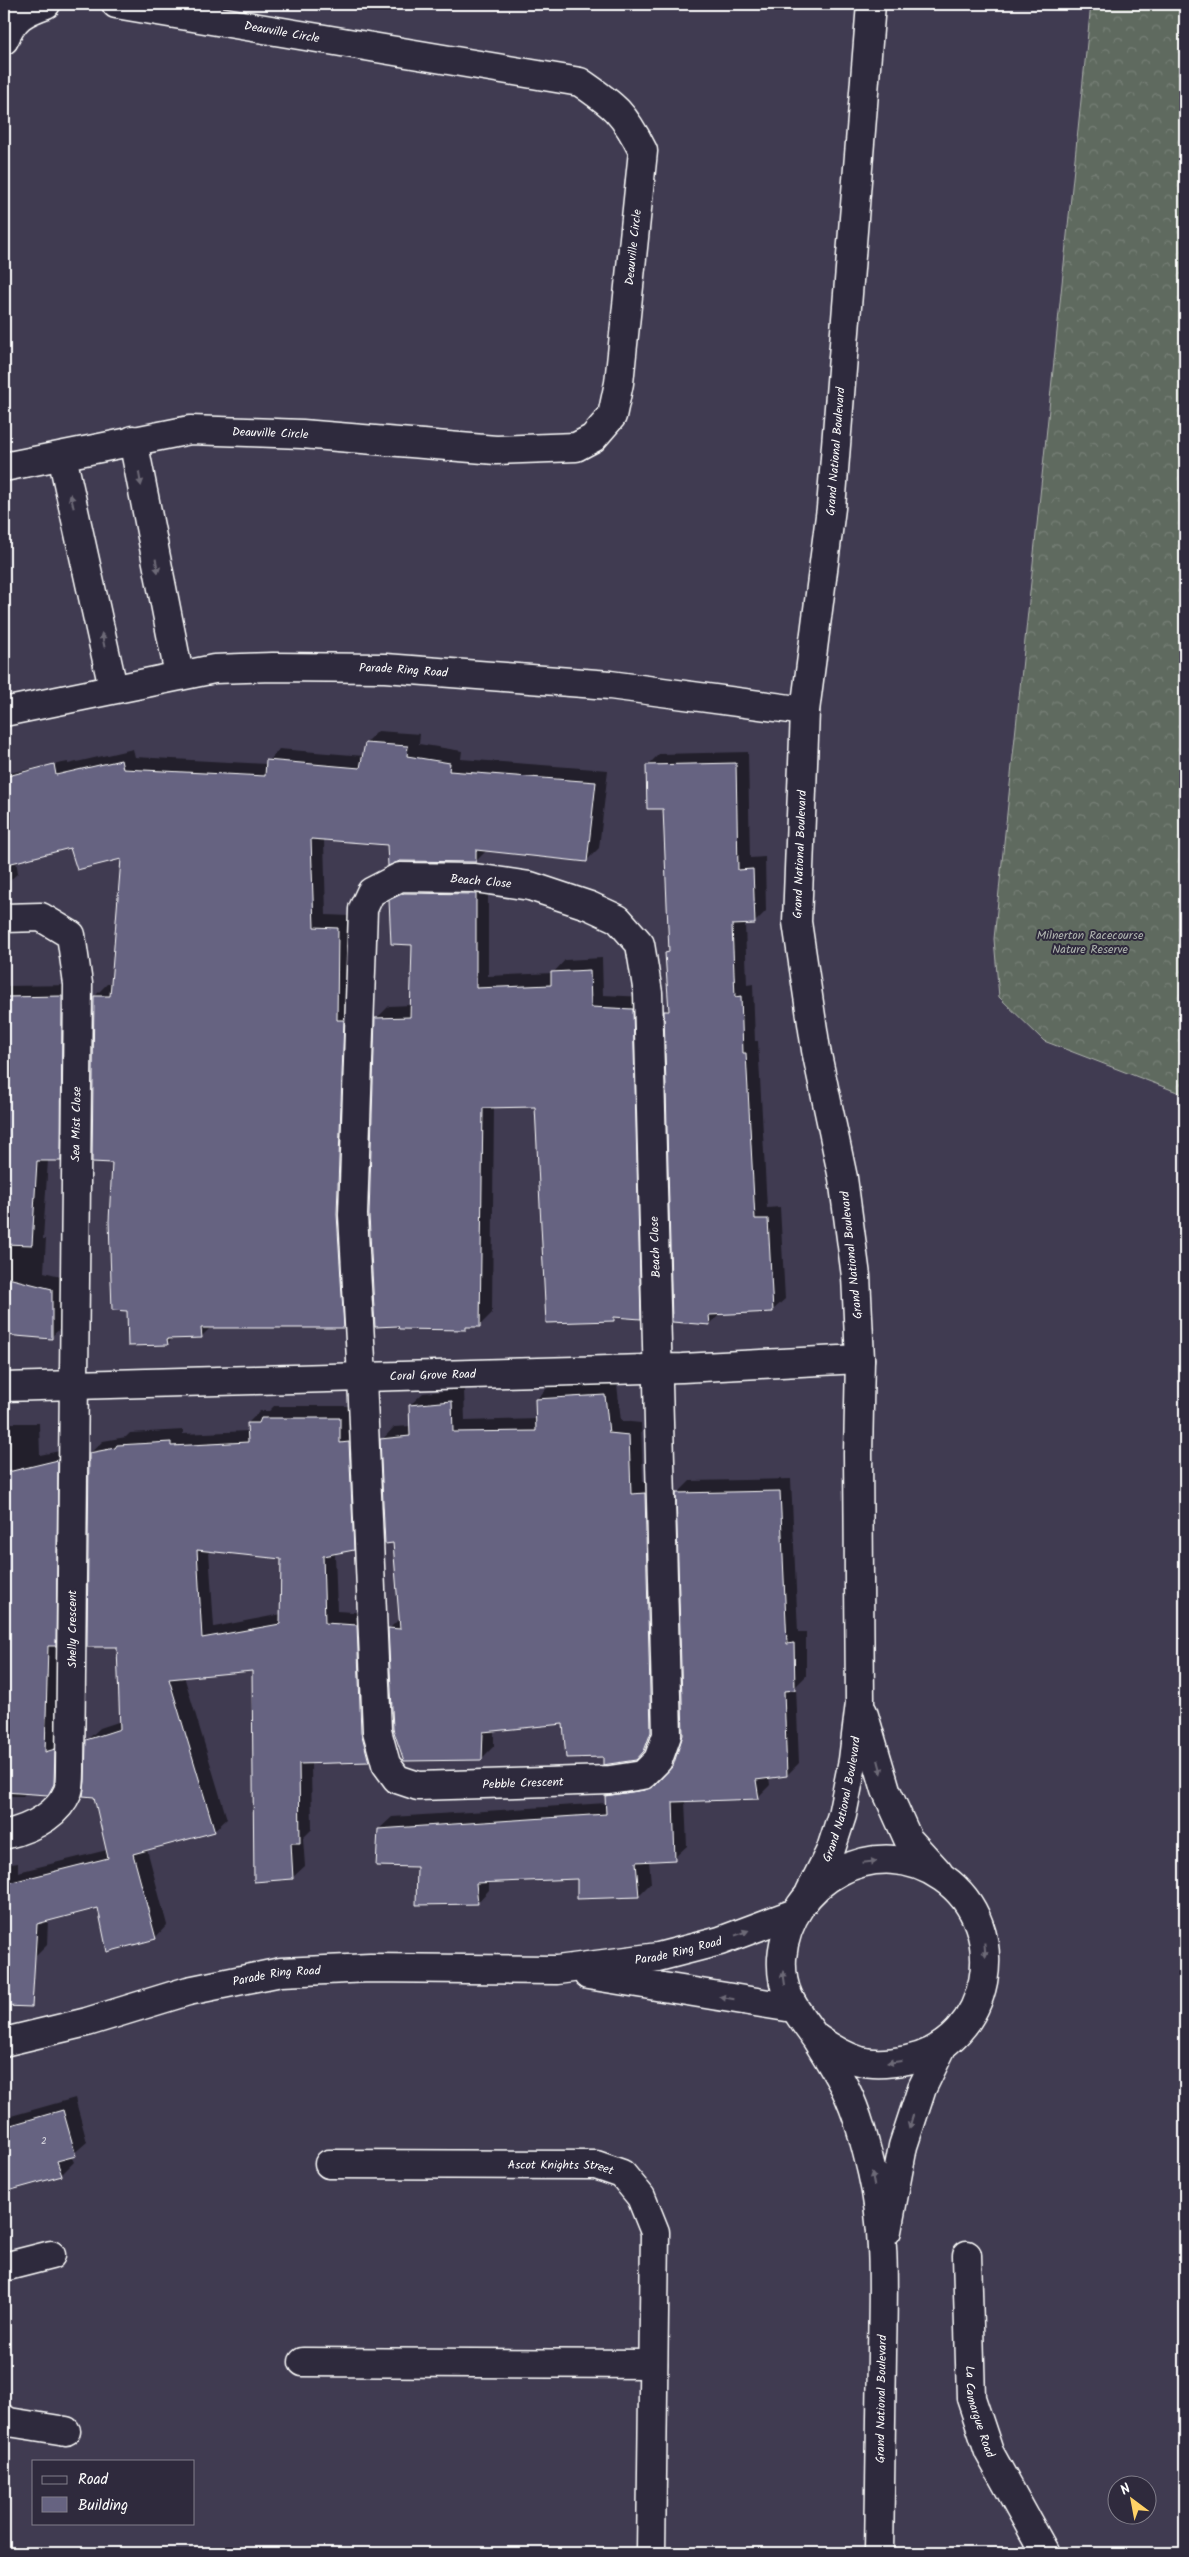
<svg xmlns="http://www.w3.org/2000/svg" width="1189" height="2557" font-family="Kalam,sans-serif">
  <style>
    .forest { fill: url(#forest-crowns); stroke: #afb4af }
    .shadow { fill: #0007; fill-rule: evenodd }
    .building { fill: #666381; stroke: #fff; fill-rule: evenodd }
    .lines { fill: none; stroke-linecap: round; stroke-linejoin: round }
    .street-casing { stroke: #fff; stroke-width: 31 }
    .street { stroke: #2f2a3d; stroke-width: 28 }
    .oneway { fill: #6d6a77 }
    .labels { text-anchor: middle; stroke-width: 4; stroke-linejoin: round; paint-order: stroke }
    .number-label { font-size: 10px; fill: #d9d8e0 }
    .street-label { font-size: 12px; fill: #fff; stroke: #2f2a3d }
    .park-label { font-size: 12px; fill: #afb4af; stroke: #2f2a3d }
  </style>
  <defs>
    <pattern id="forest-crowns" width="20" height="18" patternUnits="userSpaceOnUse" patternTransform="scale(1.25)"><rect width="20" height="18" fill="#5f6a5f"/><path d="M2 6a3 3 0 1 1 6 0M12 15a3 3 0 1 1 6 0" fill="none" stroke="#778077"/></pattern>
  </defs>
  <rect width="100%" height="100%" fill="#403b51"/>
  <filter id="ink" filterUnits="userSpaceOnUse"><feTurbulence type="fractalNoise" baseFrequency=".02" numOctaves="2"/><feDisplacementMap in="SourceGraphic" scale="10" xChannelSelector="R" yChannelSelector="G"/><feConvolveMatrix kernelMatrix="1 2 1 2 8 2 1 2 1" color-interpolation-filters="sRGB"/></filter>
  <g filter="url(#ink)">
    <!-- forest -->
    <path class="forest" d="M1091 4H1185V1095L1044 1041 999 997 994 939Z"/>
    <!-- shadow -->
    <path class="shadow" d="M378 731 420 734 419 744 462 751 461 759 608 770 599 848 587 860 487 850 476 861 388 844 324 839 326 915 350 916 355 1315 343 1327H211L201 1337 173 1338 167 1344 128 1310 95 996 107 984H112L122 857 71 846 16 860 18 873 4 886V774L68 762V764L133 749 135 757 267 764 279 749 364 756 366 743Z
      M748 752 750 858 765 857 766 911 754 923H745L747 985 753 984 755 1041H758L767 1208 780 1207 785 1299 772 1311 721 1313 710 1324 665 1012 670 1007 667 953 670 949 664 807 647 766 659 754Z
      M488 882V976L553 973 565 960 602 958 603 995 645 997 653 1306 640 1318 617 1316 613 1320 536 1106 494 1107 492 1313 479 1326H469L465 1329 399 1325 376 1019 389 1006 411 1005 413 944 390 901 403 888Z
      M74 985 73 1039 61 1051 4 1050V986Z
      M73 1080 72 1148 60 1160H48L43 1239H46L44 1272 64 1277V1325L51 1337 4 1334V1094Z
      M617 1384 621 1421 641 1423 643 1482H657L656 1738 635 1759 604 1756 564 1723 494 1729V1746L481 1759 404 1760 394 1728 390 1628 401 1617 382 1440 394 1427 411 1426 410 1405 423 1393 464 1389 465 1421 537 1419 536 1400 548 1387Z
      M274 1406H352L365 1537 353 1549 335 1553 337 1611 369 1613 381 1749 369 1761 311 1762 312 1829 303 1838 305 1866 292 1878 253 1670 184 1676 227 1819 214 1831 147 1849 167 1925 155 1938 98 1906 48 1920 47 1945 34 1958 4 1957V1865L18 1863V1872L107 1850 95 1796 87 1782V1740L100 1728 121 1721 119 1646 90 1453 103 1441 126 1437 130 1433 183 1430V1434L248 1431V1423L260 1411H269ZM209 1551 282 1558V1614L214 1627Z
      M4 1423H39L40 1455 69 1449 60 1781 47 1793 27 1792 23 1796H4Z
      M791 1479 798 1632H806V1676L796 1686 799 1763 787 1775 769 1777 770 1785 758 1797 685 1800 687 1846 674 1858 649 1860 651 1883 638 1896 578 1877 489 1881V1890L477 1903 418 1866 379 1829 392 1817 606 1803V1796L618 1784 659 1779 666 1775 674 1766 683 1740 678 1493 690 1481Z
      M75 2098 87 2142 71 2156 74 2162 61 2175 4 2191V2118Z"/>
    <!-- building -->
    <path class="building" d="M365 743 408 746 407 756 450 763 449 771 596 782 587 862 476 850V862L400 861 388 866 387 845 311 839 314 927 338 928 337 1020H344L337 1214 344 1328H201L202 1338 167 1339 168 1345 128 1346 127 1311 112 1310 109 1221 112 1163 92 1162 94 996H110L121 859 77 870 70 848 4 865V777L54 764 56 775 121 760 123 769 265 776 266 760 360 768Z
      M736 763 738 870 753 869 755 924 732 925 735 997 741 996 743 1053H746L755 1219H768L773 1312 709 1315 710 1325 672 1322 664 1011H669L665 953 669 952 663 809H647L646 765Z
      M404 893 476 894V988L551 985V972L590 970 591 1007 633 1009 641 1319 614 1317V1321L546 1323 535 1107 483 1108 480 1327H466V1330L399 1329 398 1326 375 1327 369 1215 375 1018 410 1017 412 945 391 944 389 900Z
      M62 996 61 1161H37L32 1245 4 1244V997Z
      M4 1277 52 1289V1339L4 1335Z
      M605 1395 609 1433 629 1435 631 1494 645 1493 651 1732 644 1751 636 1760 609 1764 603 1765V1757L566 1758 563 1724 483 1732 482 1760 404 1761 393 1729 388 1628 400 1629 393 1543 385 1544 380 1439 410 1436 409 1405 452 1401 453 1432 536 1431 535 1399Z
      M261 1418H340V1443L349 1442 354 1550 323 1556 325 1623 357 1625 361 1732 369 1762 299 1764 300 1843H291L293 1879 254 1882 252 1671 169 1679 215 1832 133 1854 156 1939 107 1952 98 1908 37 1924 32 2007 4 2006V1884L108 1858 94 1797 83 1796 85 1782 86 1740 120 1729 117 1647H87L89 1453 115 1448 117 1445 171 1442V1446L248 1442 247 1423H259ZM197 1550 281 1559 280 1624 202 1638Z
      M58 1460 56 1646H48L45 1752 55 1749 54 1784 48 1795 4 1792V1473Z
      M780 1491 787 1644 794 1643 795 1690 784 1691 787 1776 756 1780 759 1799 673 1802 675 1860 636 1862 639 1897 577 1899V1879L476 1883 478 1904 416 1905 417 1867 376 1866 378 1829 606 1814 605 1796 645 1790 654 1786 673 1766 683 1735 676 1493Z
      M63 2110 76 2156 57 2161 62 2176 4 2192V2127Z"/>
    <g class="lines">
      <!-- street casing -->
      <g class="street-casing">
        <g id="street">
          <path d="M4 40C14 17 23 12 46 4"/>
          <path d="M133 440 179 675"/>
          <path d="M62 456 113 688"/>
          <path id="s1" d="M4 467 190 430 302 434 496 450 576 447 593 438 612 416 619 383 643 151C624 113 615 106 580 82L116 4"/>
          <path id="s2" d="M4 712 214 669 273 667 385 668 610 685 805 711"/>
          <path d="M400 877 475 878 530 886 590 906 618 919 640 944 648 993 667 1735 658 1760 643 1775 610 1780 418 1786 397 1779 386 1764 377 1731 362 1377 353 1215 363 909 371 892Z"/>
          <path d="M4 918 41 917 71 935 78 984 70 1771C70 1777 70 1785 68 1791 57 1817 29 1829 4 1835"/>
          <path id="s3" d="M4 1387 682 1368 860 1359"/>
          <path d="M863 1712 886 1790 908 1839 938 1872"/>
          <path id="s4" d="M810 1892 830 1852 842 1815 853 1760 860 1703 858 1454 860 1359 856 1276 843 1178 816 1050 797 922 805 711 831 508 871 4"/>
          <path d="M588 1975 793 2008"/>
          <path d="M814 2036C829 2047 843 2056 860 2061 875 2065 892 2063 907 2060 992 2043 1013 1927 943 1878 877 1831 788 1880 782 1958 780 1994 796 2010 815 2037 825 2053 836 2071 845 2088 858 2114 865 2143 872 2172 886 2232 883 2292 882 2353 881 2420 880 2487 879 2553"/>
          <path id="s5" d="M4 2042 87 2022 188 1991 281 1972 370 1968 557 1970 658 1957 720 1941 795 1913"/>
          <path id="s6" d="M329 2164 596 2165 622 2174 641 2197 655 2232 651 2553"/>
          <path d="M887 2231 903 2146 922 2088 943 2045"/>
          <path id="s7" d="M967 2255 971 2398 989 2452 1045 2553"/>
          <path d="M4 2267 51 2255"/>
          <path d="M303 2362 653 2364"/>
          <path d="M4 2419 9 2422 66 2431"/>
        </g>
      </g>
      <!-- street -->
      <use href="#street" class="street"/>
    </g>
    <!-- one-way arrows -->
    <defs><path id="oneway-solid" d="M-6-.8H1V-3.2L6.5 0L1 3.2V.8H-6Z" transform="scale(1.25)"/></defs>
    <g class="oneway">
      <use href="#oneway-solid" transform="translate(140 479) rotate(80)"/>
      <use href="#oneway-solid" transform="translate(72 501) rotate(-103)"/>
      <use href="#oneway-solid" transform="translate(157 566) rotate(79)"/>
      <use href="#oneway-solid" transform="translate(103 640) rotate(-102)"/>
      <use href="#oneway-solid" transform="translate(880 1767) rotate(75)"/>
      <use href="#oneway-solid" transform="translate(870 1862) rotate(-6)"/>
      <use href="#oneway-solid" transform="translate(742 1933) rotate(-21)"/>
      <use href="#oneway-solid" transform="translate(985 1950) rotate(85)"/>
      <use href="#oneway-solid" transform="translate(784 1978) rotate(-98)"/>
      <use href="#oneway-solid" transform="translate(727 1998) rotate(-171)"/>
      <use href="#oneway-solid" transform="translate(894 2062) rotate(173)"/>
      <use href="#oneway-solid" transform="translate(911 2122) rotate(107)"/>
      <use href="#oneway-solid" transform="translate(873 2179) rotate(-100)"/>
    </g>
  </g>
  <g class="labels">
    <!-- number labels -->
    <g class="number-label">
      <text x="44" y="2144">2</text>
    </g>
    <!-- street labels -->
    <g class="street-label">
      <text transform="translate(282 32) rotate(10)" y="4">Deauville Circle</text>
      <text dy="4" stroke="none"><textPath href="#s1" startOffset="795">Deauville Circle</textPath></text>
      <text dy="4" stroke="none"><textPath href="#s1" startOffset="270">Deauville Circle</textPath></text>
      <text dy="4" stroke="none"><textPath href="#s4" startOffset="1456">Grand National Boulevard</textPath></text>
      <text dy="4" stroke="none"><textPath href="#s2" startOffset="404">Parade Ring Road</textPath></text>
      <text dy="4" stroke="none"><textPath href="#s4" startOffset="1051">Grand National Boulevard</textPath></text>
      <text transform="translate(481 881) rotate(5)" y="4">Beach Close</text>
      <text transform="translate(76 1124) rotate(-89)" y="4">Sea Mist Close</text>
      <text transform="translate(655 1247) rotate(-92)" y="4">Beach Close</text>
      <text transform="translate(851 1255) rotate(-96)" y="4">Grand National Boulevard</text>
      <text dy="4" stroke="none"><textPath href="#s3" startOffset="429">Coral Grove Road</textPath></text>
      <text transform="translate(72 1629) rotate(-90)" y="4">Shelly Crescent</text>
      <text transform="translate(523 1783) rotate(-2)" y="4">Pebble Crescent</text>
      <text dy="4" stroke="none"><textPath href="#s4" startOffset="99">Grand National Boulevard</textPath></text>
      <text dy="4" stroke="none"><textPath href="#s5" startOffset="685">Parade Ring Road</textPath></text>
      <text dy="4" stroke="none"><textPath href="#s5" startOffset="281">Parade Ring Road</textPath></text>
      <text dy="4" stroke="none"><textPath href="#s6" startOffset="232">Ascot Knights Street</textPath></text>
      <text transform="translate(881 2399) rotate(-89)" y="4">Grand National Boulevard</text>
      <text dy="4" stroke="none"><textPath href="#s7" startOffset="158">La Camargue Road</textPath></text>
    </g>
    <!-- park labels -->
    <g class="park-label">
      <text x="1090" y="939">Milnerton Racecourse<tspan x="1090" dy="14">Nature Reserve</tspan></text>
    </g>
  </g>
  <!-- margin -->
  <rect width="1189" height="2557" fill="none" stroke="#2f2a3d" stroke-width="20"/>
  <rect x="10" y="10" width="1169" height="2537" fill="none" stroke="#fff" stroke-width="2" filter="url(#ink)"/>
  <!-- legend -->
  <rect x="32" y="2460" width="162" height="65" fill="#2f2a3d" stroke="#827f8b"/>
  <rect x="42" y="2476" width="25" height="8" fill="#2f2a3d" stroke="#827f8b"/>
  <text x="78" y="2484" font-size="15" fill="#ffffff">Road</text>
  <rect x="42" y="2497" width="25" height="15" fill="#666381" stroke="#827f8b"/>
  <text x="78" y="2510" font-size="15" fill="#ffffff">Building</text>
  <!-- north arrow -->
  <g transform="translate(1132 2500) rotate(328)"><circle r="24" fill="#2f2a3d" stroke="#827f8b"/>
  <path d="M0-4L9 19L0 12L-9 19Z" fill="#ffd166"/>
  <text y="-8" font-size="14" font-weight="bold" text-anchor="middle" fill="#ffffff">N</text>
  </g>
</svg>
